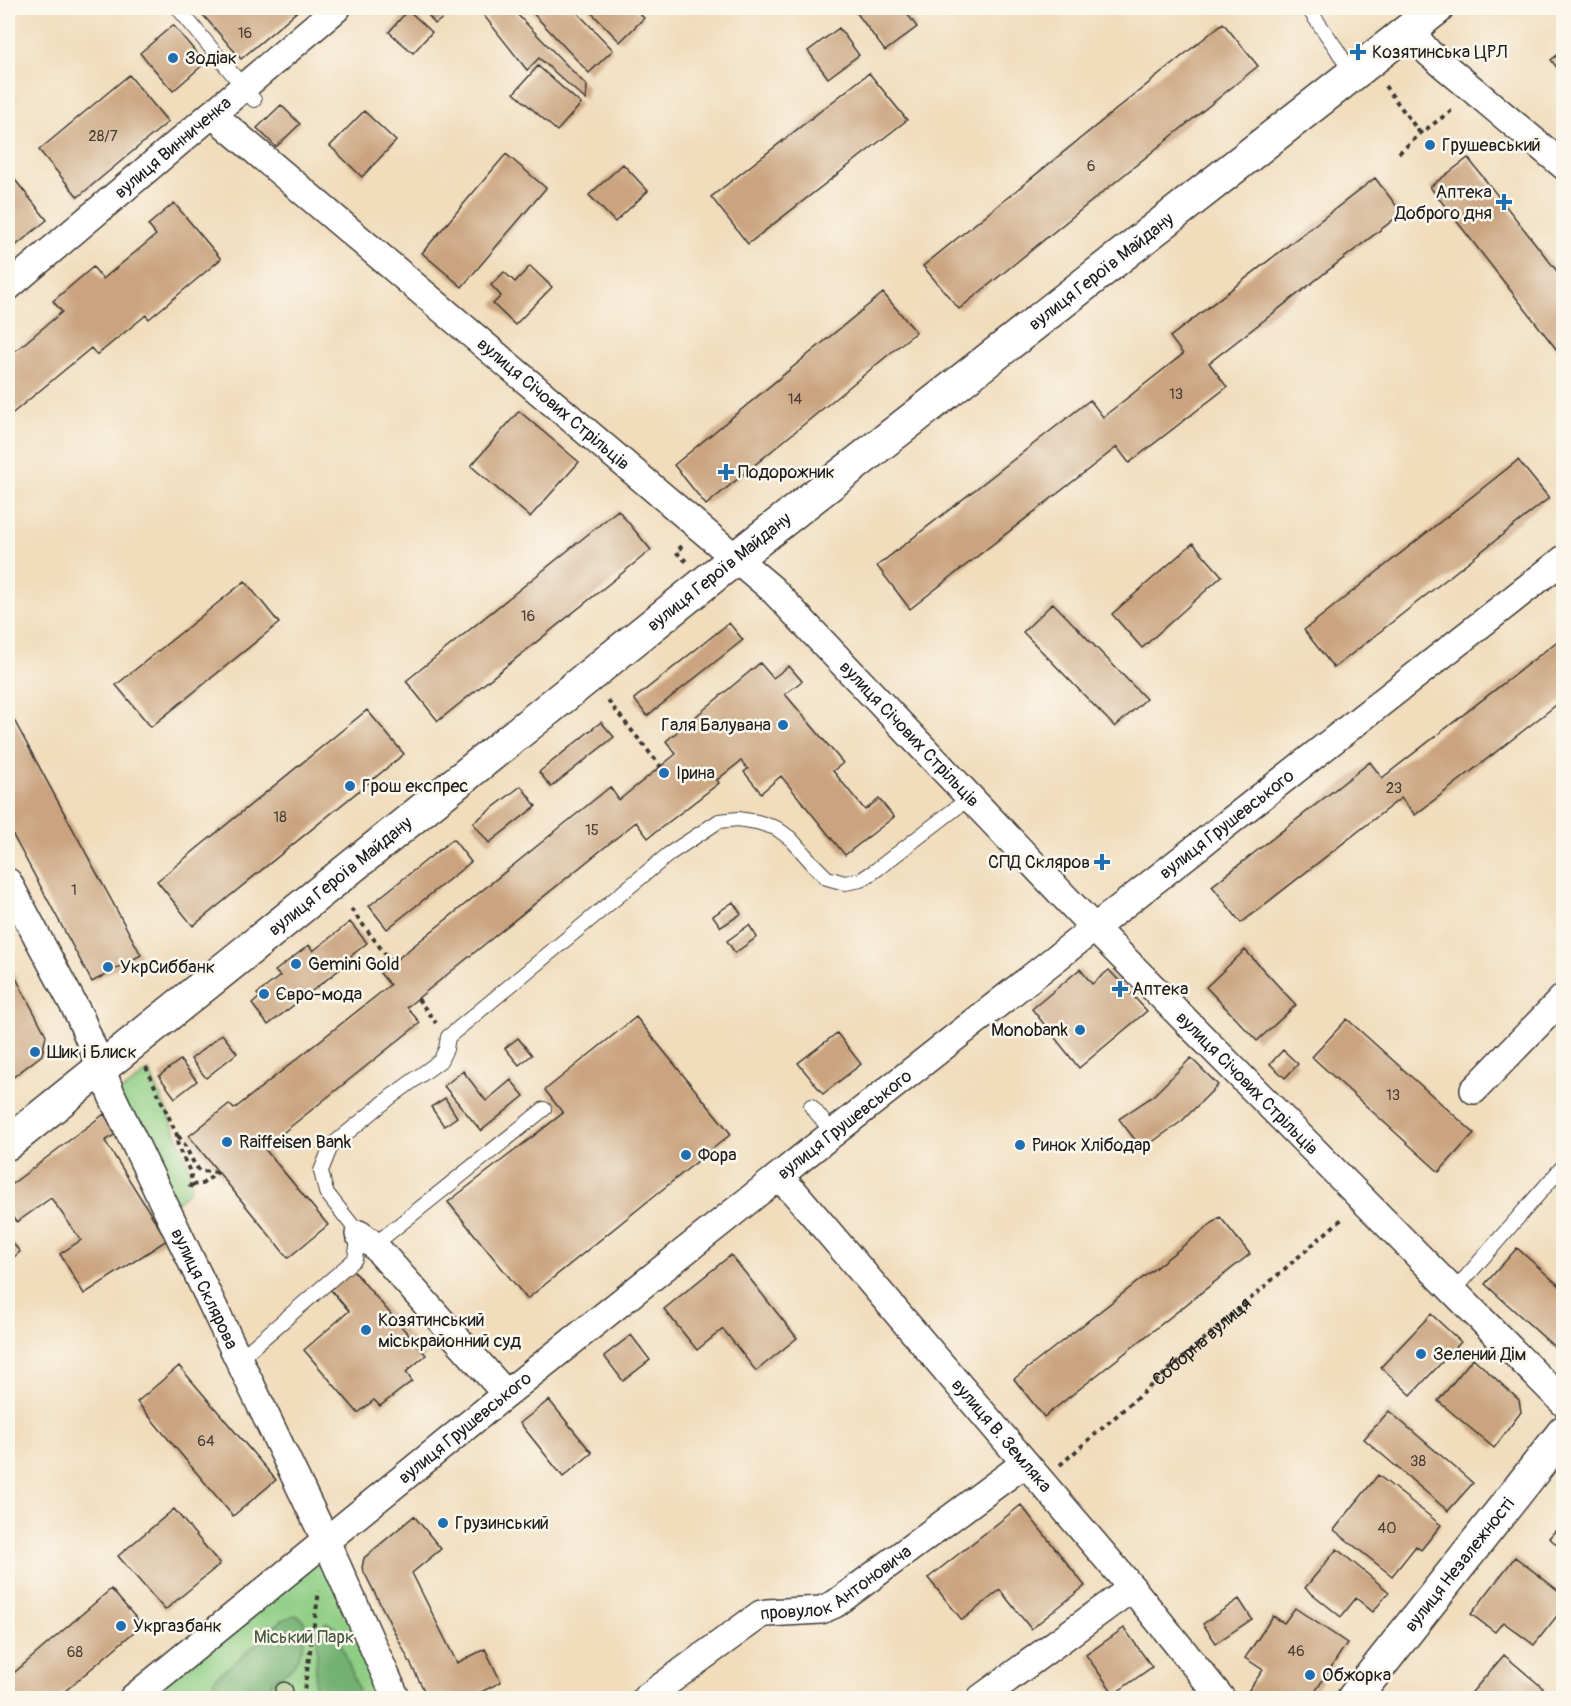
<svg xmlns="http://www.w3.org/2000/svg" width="1571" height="1706" font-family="Pangolin,sans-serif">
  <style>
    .green { fill: #8fce85; stroke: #567550; stroke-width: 1.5 }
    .forest { fill: #73b172; stroke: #486647; stroke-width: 1.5 }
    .building { fill: #caa47f }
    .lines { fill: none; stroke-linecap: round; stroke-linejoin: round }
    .service-casing { stroke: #3c3934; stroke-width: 16 }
    .minor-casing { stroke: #3c3934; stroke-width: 30 }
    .tertiary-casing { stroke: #3c3934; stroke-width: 36 }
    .path { stroke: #3c3934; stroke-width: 4; stroke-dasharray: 4.5 4.5; stroke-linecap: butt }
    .service { stroke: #fff; stroke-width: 14 }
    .minor { stroke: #fff; stroke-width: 27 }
    .tertiary { stroke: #fff; stroke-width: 33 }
    .poi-dot { fill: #1f6fb2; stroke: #fbf7ec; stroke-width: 2 }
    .labels { text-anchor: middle; stroke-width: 5; stroke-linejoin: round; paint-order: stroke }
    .number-label { font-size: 15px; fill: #483e35 }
    .poi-label { font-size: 18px; fill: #1c1c1c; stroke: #fbf7ec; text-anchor: start }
    .street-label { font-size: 18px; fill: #1c1c1c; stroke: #fbf7ec }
    .park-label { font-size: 18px; fill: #445a41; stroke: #fbf7ec }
  </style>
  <rect width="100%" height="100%" fill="#fbf7ec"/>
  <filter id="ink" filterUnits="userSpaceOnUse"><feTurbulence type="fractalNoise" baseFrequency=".0167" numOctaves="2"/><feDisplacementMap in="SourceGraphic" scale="12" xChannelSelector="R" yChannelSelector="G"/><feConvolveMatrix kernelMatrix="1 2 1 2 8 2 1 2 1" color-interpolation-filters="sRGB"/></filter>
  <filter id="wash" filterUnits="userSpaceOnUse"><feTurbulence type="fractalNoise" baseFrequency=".008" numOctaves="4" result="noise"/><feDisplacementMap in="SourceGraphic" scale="24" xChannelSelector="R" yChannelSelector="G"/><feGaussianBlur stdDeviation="1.35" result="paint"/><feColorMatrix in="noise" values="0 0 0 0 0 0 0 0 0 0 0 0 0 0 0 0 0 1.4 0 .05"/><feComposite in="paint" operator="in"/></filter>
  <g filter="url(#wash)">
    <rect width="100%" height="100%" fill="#f1dcbc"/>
    <!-- green -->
    <path class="green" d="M149 1071C157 1089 196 1171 191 1186 188 1196 175 1202 167 1208L113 1098Z
      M326 1541 397 1698H134Z"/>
    <!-- forest -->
    <path class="forest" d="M295 1615C316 1620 301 1657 291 1668 287 1673 280 1675 274 1678L268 1691 274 1698H214L212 1685 217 1676 239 1659 282 1620Z
      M326 1622 335 1627 358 1689 357 1698H314L318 1635Z"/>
    <g id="blocks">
      <!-- building -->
      <path class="building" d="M197 8H301L241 59Z
        M423 8H456L435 24Z
        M478 8H511L587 86 586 100 539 58 527 70Z
        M528 8H573L613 50 589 73Z
        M587 8H634L644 18 620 42Z
        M853 8H903L917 27 885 51Z
        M408 10 432 32 413 53 389 32Z
        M1223 23 1258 66 959 309 923 266Z
        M173 25 205 63 173 91 140 53Z
        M839 28 859 55 828 78 808 51Z
        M1564 50V77L1551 60Z
        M538 66 581 104 557 131 514 93Z
        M869 73 907 120 748 244 711 197Z
        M129 75 168 122 78 197 39 150Z
        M281 105 300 124 276 147 257 128Z
        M364 111 396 141 362 177 330 146Z
        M506 154 546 188 462 287 422 253Z
        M1468 158 1564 280V359L1430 187Z
        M623 164 648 191 615 222 589 195Z
        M8 171 47 220 8 252Z
        M1375 178 1402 213 1209 363 1227 387 1129 463 1117 447 910 609 877 566 1090 400 1103 417 1183 354 1170 337Z
        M174 203 221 259 149 319 146 315 97 355 91 348 8 417V357L62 312 53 301 93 267 103 279 156 235 148 225Z
        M530 266 552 287 515 325 493 304 501 296 491 285 504 272 515 282Z
        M883 293 916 332 706 505 674 465Z
        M519 411 579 462 530 517 471 466Z
        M1518 460 1549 498 1334 668 1304 630Z
        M618 510 651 550 438 721 406 681Z
        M1193 543 1222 576 1142 648 1112 614Z
        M245 581 279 623 151 727 116 685Z
        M1053 603 1146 699 1115 727 1023 632Z
        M729 623 743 640 647 716 634 699Z
        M1564 636V699L1415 815 1401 798 1241 923 1212 886 1370 762 1382 778Z
        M760 663 773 678 789 666 802 681 785 694 843 763 833 771 865 810 879 799 894 817 845 855 781 776 761 793 744 772 748 769 741 761 717 780 719 783 648 838 636 822 407 1007 420 1023 264 1148 328 1225 288 1258 189 1136 229 1104 234 1109 390 985 380 973 610 787 619 800 676 754 666 741Z
        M8 709 141 955 92 982 8 826Z
        M367 710 404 754 193 926 157 881Z
        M601 722 614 737 551 787 539 772Z
        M521 786 536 806 489 843 473 823Z
        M453 839 471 862 387 929 369 906Z
        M733 902 741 914 721 927 713 916Z
        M350 922 367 943 351 956 353 959 268 1025 252 1004 260 997 257 994 280 976 275 971 309 945 313 951Z
        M749 925 757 937 735 953 727 941Z
        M1245 950 1296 1005 1257 1041 1206 987Z
        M8 963 46 1035 42 1055 8 1081Z
        M1080 969 1092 984 1109 970 1147 1011 1079 1068 1032 1009Z
        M636 1017 731 1134 527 1299 448 1202 563 1113 545 1090Z
        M1347 1019 1474 1133 1439 1172 1312 1057Z
        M837 1033 861 1064 823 1094 798 1063Z
        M222 1034 237 1053 206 1078 191 1059Z
        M518 1038 532 1055 519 1065 505 1048Z
        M1283 1050 1298 1064 1285 1078 1270 1064Z
        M1191 1058 1218 1085 1182 1121 1142 1149 1119 1119 1153 1096Z
        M180 1060 197 1081 175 1098 159 1076Z
        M463 1071 486 1101 511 1080 524 1096 481 1131 444 1086Z
        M445 1098 457 1117 444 1126 431 1107Z
        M104 1114 117 1133 105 1141 167 1240 84 1294 60 1254 81 1240 51 1198 17 1222 8 1210V1187Z
        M1220 1217 1250 1254 1044 1417 1014 1379Z
        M8 1237 20 1252 8 1262Z
        M1517 1248 1564 1290V1351L1561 1353 1485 1284Z
        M731 1255 797 1338 756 1371 723 1329 697 1350 664 1309Z
        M352 1269 426 1355 406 1372 412 1381 380 1406 374 1400 358 1413 304 1350 349 1311 330 1289Z
        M1431 1314 1461 1342 1411 1395 1381 1367Z
        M631 1335 650 1360 623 1381 604 1356Z
        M1473 1358 1519 1400 1521 1412 1494 1448 1438 1401Z
        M179 1366 276 1480 233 1516 137 1402Z
        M549 1400 592 1453 563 1477 520 1423Z
        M1389 1411 1473 1483 1448 1511 1364 1439Z
        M1378 1475 1441 1525 1421 1550 1416 1546 1392 1576 1334 1530Z
        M1021 1505 1085 1586 1031 1629 1000 1590 962 1620 928 1578Z
        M174 1509 220 1564 165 1610 118 1556Z
        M414 1516 441 1549 412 1573 457 1663 485 1649 501 1682 475 1695 477 1698H428L362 1568 364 1558Z
        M1564 1521V1550L1549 1538Z
        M1337 1549 1389 1592 1373 1612 1356 1598 1341 1617 1305 1588Z
        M1515 1557 1564 1595V1607L1534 1645 1503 1622 1495 1632 1471 1614Z
        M111 1589 142 1625 57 1698H8V1678Z
        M1239 1599 1252 1619 1216 1643 1203 1624Z
        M1295 1608 1347 1643 1311 1698H1253L1246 1694 1263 1670 1245 1658 1273 1616 1284 1623Z
        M1124 1628 1152 1667 1114 1694 1086 1655Z
        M1504 1655 1543 1688 1534 1698H1467Z
        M275 1691a9 9 0 1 1 18 0a9 9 0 1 1-18 0Z"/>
    </g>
  </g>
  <g filter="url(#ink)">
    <use href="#blocks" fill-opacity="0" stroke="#3c3934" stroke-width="1.5"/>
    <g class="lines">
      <!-- service casing -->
      <g class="service-casing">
        <path id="service" d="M178 8 254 100
          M1308 8 1336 48 1352 74
          M811 1106 833 1133
          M374 1245 544 1109
          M1453 1292 1564 1165
          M239 1359 355 1259 359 1234 326 1192 321 1171 331 1146 392 1096 440 1061 446 1049 448 1037 669 854 719 821 738 819 757 822 776 828 791 839 813 864 827 878 845 883 861 880 876 870 969 798"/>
      </g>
      <!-- minor casing -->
      <g class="minor-casing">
        <g id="minor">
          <path d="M1409 30 1429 53 1564 166"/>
          <path id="s2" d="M212 114 772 589 1095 929 1564 1403"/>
          <path id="s3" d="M8 287 337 8"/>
          <path id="s4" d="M8 882 80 1017 113 1098 326 1541 396 1698"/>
          <path d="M1474 1090 1564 997"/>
          <path id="s5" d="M778 1177 795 1193 1132 1588 1221 1698"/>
          <path d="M359 1234 374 1245 506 1394"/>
          <path id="s6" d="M133 1698 506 1394 804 1156 1564 559"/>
          <path id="s7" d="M646 1698 761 1614 767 1613 821 1610 835 1604 1025 1463"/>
          <path d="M981 1698 1132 1588"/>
        </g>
      </g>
      <!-- tertiary casing -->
      <g class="tertiary-casing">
        <g id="tertiary">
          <path id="s8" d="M8 1143 752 545 1437 8"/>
          <path id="s9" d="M1354 1698 1564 1432"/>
        </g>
      </g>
      <!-- path -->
      <g class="path">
        <path d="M1385 86 1420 133"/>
        <path d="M1399 153 1421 133 1455 108"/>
        <path d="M682 546 676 552 687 562"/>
        <path d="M608 701 661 767"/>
        <path d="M351 909 392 963"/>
        <path d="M418 999 436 1023"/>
        <path d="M146 1067 177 1135C175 1157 200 1170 188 1192"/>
        <path d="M178 1136C188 1146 190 1161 200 1171L218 1172"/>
        <path d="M192 1185 202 1184 218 1172"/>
        <path id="s1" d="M1060 1465 1343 1218"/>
        <path d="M303 1698 319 1591"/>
      </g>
      <!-- service -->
      <use href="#service" class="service"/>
      <!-- minor -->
      <use href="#minor" class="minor"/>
      <!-- tertiary -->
      <use href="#tertiary" class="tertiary"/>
    </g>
  </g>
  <!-- markers -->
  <g class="poi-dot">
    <path d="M1355 43h6v6h6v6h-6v6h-6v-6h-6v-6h6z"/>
    <circle cx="173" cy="58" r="6"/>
    <circle cx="1430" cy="145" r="6"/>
    <path d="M1501 193h6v6h6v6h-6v6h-6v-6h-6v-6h6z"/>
    <path d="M723 463h6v6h6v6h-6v6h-6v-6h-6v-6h6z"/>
    <circle cx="783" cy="725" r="6"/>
    <circle cx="664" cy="773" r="6"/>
    <circle cx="350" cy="786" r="6"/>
    <path d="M1099 853h6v6h6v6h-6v6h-6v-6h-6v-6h6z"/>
    <circle cx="296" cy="964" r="6"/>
    <circle cx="108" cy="967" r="6"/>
    <path d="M1117 980h6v6h6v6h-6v6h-6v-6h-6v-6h6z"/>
    <circle cx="264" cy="994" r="6"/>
    <circle cx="1080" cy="1030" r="6"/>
    <circle cx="35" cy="1052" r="6"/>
    <circle cx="227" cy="1142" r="6"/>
    <circle cx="1020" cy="1145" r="6"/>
    <circle cx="686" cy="1155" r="6"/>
    <circle cx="366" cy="1330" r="6"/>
    <circle cx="1421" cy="1354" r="6"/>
    <circle cx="443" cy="1523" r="6"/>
    <circle cx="121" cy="1626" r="6"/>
    <circle cx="1310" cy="1675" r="6"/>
  </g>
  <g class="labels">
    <!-- number labels -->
    <g class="number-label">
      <text x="245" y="38">16</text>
      <text x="103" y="141">28/7</text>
      <text x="1091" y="171">6</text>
      <text x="1176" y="399">13</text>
      <text x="795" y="404">14</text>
      <text x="528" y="621">16</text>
      <text x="1394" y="793">23</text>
      <text x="280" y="822">18</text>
      <text x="592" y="835">15</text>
      <text x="74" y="895">1</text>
      <text x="1393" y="1100">13</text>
      <text x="206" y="1446">64</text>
      <text x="1418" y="1466">38</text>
      <text x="1387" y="1533">40</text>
      <text x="1296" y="1656">46</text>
      <text x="75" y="1657">68</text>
    </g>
    <!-- poi labels -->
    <g class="poi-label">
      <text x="1372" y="58">Козятинська ЦРЛ</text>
      <text x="185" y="64">Зодіак</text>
      <text x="1442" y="151">Грушевський</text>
      <text x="1492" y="198" text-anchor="end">Аптека<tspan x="1492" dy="21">Доброго дня</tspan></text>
      <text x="738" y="478">Подорожник</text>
      <text x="771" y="731" text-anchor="end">Галя Балувана</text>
      <text x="676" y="779">Ірина</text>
      <text x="362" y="792">Грош експрес</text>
      <text x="1090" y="868" text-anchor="end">СПД Скляров</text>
      <text x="308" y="970">Gemini Gold</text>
      <text x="120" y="973">УкрСиббанк</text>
      <text x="1132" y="995">Аптека</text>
      <text x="276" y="1000">Євро-мода</text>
      <text x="1068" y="1036" text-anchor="end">Monobank</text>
      <text x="47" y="1058">Шик і Блиск</text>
      <text x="239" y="1148">Raiffeisen Bank</text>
      <text x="1032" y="1151">Ринок Хлібодар</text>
      <text x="698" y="1161">Фора</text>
      <text x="378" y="1326">Козятинський<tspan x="378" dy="21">міськрайонний суд</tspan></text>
      <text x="1433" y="1360">Зелений Дім</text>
      <text x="455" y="1529">Грузинський</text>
      <text x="133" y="1632">Укргазбанк</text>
      <text x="1322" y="1681">Обжорка</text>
    </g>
    <!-- street labels -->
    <g class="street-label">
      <text dy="6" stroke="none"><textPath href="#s3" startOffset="216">вулиця Винниченка</textPath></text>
      <text dy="6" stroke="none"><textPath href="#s8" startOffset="1398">вулиця Героїв Майдану</textPath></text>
      <text dy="6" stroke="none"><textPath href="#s2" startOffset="448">вулиця Січових Стрільців</textPath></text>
      <text dy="6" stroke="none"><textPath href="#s8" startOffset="912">вулиця Героїв Майдану</textPath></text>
      <text dy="6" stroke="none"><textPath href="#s2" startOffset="934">вулиця Січових Стрільців</textPath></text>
      <text dy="6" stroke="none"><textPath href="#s6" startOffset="1400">вулиця Грушевського</textPath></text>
      <text dy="6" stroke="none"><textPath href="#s8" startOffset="426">вулиця Героїв Майдану</textPath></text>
      <text dy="6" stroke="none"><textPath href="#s2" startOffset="1420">вулиця Січових Стрільців</textPath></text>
      <text dy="6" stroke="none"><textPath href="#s6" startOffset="914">вулиця Грушевського</textPath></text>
      <text dy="6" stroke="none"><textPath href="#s4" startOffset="452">вулиця Склярова</textPath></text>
      <text dy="6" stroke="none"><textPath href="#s1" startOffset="188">Соборна вулиця</textPath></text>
      <text dy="6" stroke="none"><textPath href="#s6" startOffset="428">вулиця Грушевського</textPath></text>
      <text dy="6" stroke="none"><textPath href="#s5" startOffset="342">вулиця В. Земляка</textPath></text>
      <text dy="6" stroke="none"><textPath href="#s9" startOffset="170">вулиця Незалежності</textPath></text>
      <text dy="6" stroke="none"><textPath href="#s7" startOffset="226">провулок Антоновича</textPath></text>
    </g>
    <!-- park labels -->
    <g class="park-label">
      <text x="304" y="1643">Міський Парк</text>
    </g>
  </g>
  <!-- margin -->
  <rect width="1571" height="1706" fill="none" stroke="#fbf7ec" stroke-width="30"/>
</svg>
